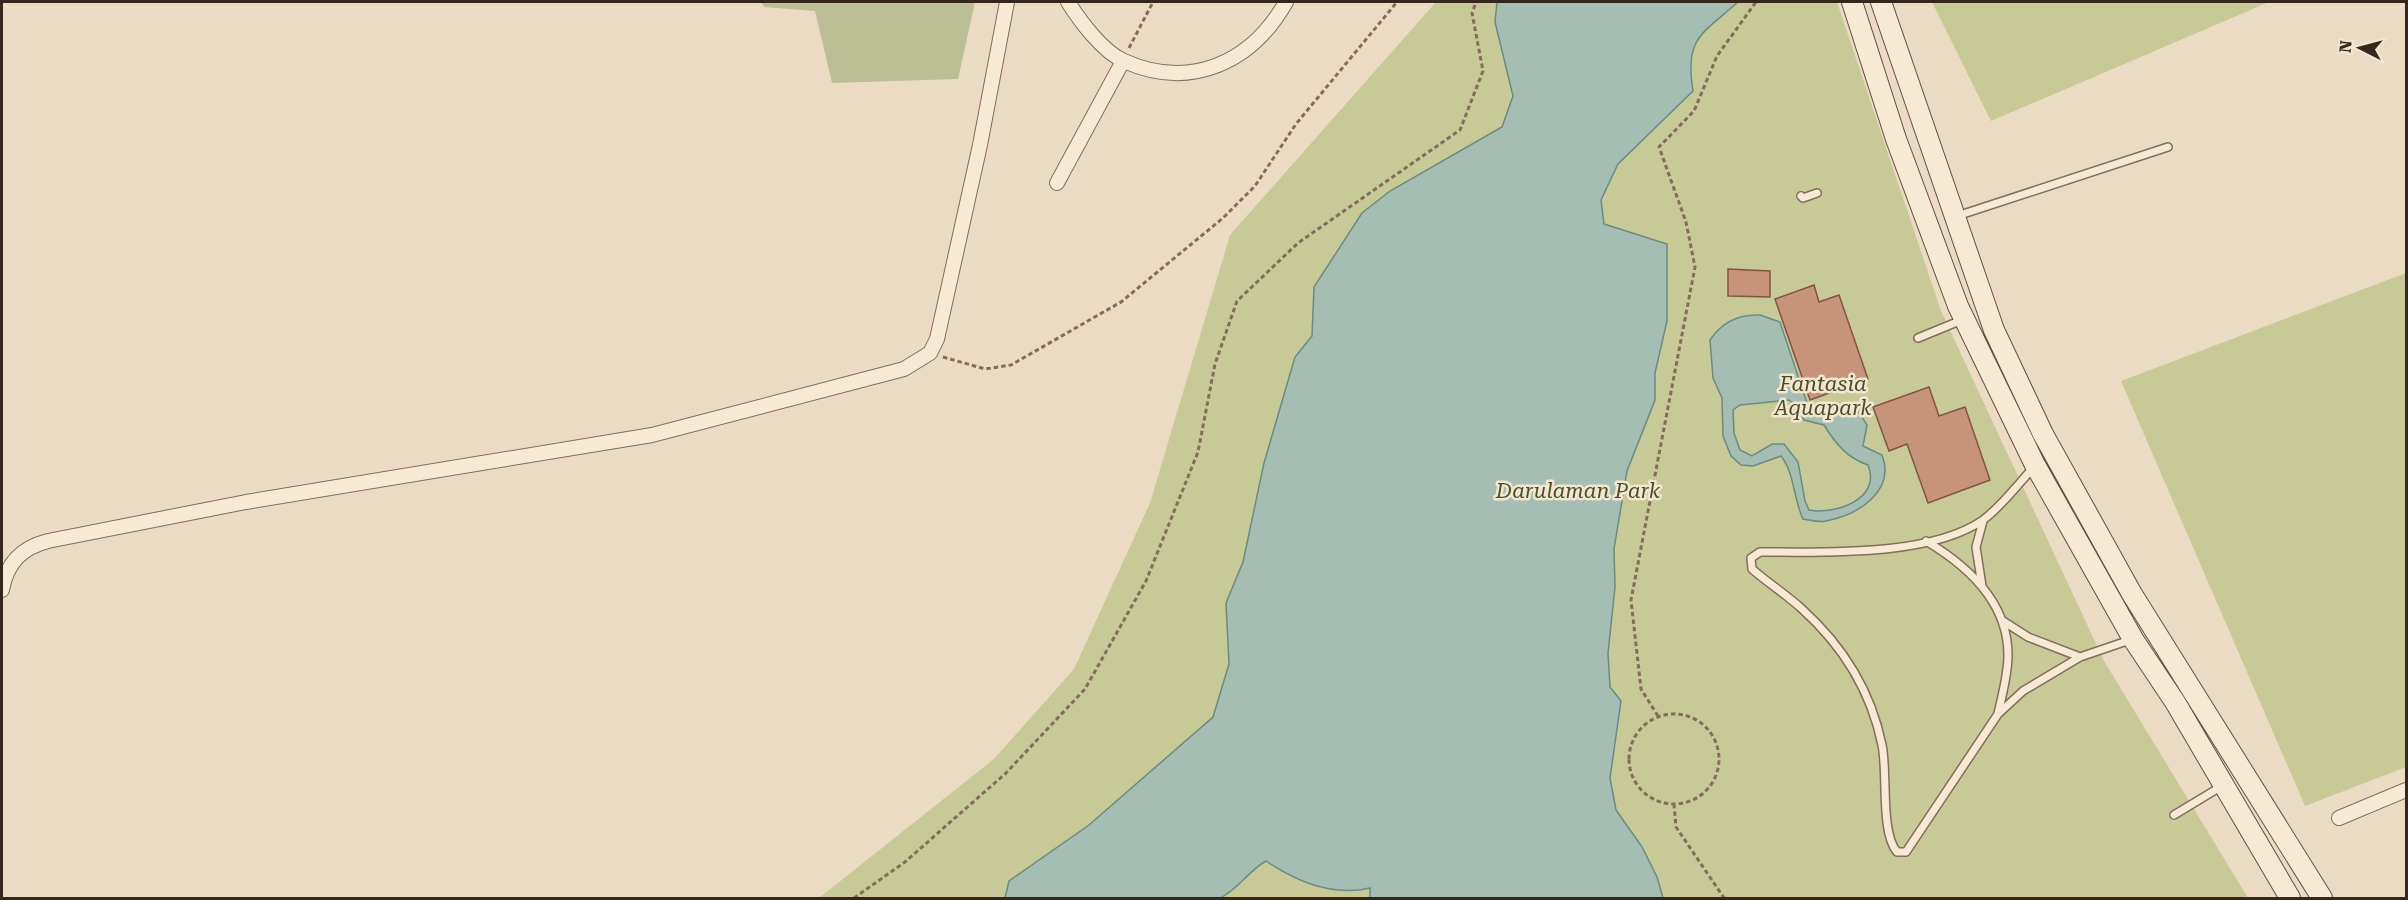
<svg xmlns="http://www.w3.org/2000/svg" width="2408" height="900" font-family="'Roboto Serif',serif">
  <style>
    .green { fill: #c7c997 }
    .cemetery { fill: #bcbe96 }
    .water { fill: #a4beb4; stroke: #6c8b81; stroke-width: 1.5; fill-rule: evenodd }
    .building { fill: #c7947a; stroke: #825542; stroke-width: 1.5 }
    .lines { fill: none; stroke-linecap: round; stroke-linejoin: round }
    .lane-casing { stroke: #846d5a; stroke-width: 10 }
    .street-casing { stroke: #846d5a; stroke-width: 16 }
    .secondary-casing { stroke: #664e3e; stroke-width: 22 }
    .path { stroke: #846d5a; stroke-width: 3; stroke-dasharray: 4.5 3; stroke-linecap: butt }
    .lane { stroke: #f7ead5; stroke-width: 7 }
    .street { stroke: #f7ead5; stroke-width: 14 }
    .secondary { stroke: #f7ead5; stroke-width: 20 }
    .labels { text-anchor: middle; stroke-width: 5; stroke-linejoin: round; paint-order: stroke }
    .park-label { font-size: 21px; font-style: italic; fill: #495025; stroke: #f3e6d1 }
  </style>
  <rect width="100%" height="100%" fill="#ebdbc2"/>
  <!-- green -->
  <path class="green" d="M1436 2H1837L1941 311 2104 661 2248 898H819L994 759 1074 669 1150 503 1230 235Z
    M1932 2H2269L1991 121Z
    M2406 273V767L2305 806 2121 381Z"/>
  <!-- cemetery -->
  <path class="cemetery" d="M761 2H975L958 79 832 83 815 11 764 7Z"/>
  <!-- water -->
  <path class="water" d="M1497 2H1738C1702 34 1684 38 1693 91L1618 164 1601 200 1604 224 1667 244V321L1655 373V400L1627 471 1614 549 1615 587 1608 653 1610 687 1621 701 1610 778 1616 810 1642 847 1657 877 1663 898H1370V888C1332 897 1297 882 1266 861 1248 871 1238 890 1220 898H1005L1009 881 1089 825 1213 717 1229 664 1226 603 1243 562 1264 463 1295 357 1312 336 1314 287 1362 213 1390 191 1502 127 1513 96 1495 22Z
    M1760 315 1780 322 1807 403 1833 409 1843 405 1858 411 1867 425 1863 446 1882 455C1896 491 1858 515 1826 521 1819 523 1810 520 1803 519 1793 498 1795 474 1781 456L1753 466 1741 465 1731 456 1723 436 1722 398 1713 378 1710 340C1722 322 1738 314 1760 315ZM1789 400 1797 406 1804 420 1824 425C1835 443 1847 458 1868 465 1882 499 1835 515 1809 510L1805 501 1798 462 1784 444H1772L1752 456 1740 450 1734 433 1733 410 1740 405Z"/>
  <!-- building -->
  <path class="building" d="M1728 269 1770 271V297L1728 296Z
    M1814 285 1819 302 1839 295 1868 379 1810 400 1775 299Z
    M1929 387 1939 416 1965 407 1990 480 1928 503 1907 444 1889 451 1873 407Z"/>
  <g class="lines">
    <!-- lane casing -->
    <g class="lane-casing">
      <path id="lane" d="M1801 196 1803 198 1817 193
        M1957 216 2168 147
        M1918 338 1962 320
        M2034 467C2018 484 2002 506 1983 520 1930 557 1822 552 1760 552L1751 558 1752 569C1768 583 1787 595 1802 609 1843 646 1871 691 1882 745 1888 773 1880 832 1897 852H1906L1998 714 2023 691 2080 657 2130 640
        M1926 541C1968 566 2008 603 2008 655 2008 675 2002 695 1998 714
        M1982 586 1976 547 1983 521
        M2003 621 2028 637 2080 657
        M2174 815 2222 786"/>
    </g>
    <!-- street casing -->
    <g class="street-casing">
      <path id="street" d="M1068 2C1080 21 1103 52 1124 61 1191 91 1252 62 1286 2
        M1057 183 1123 61
        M2 590C7 563 21 548 48 541L246 502 652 435 904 369 930 353 937 339 980 145 1007 2
        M2339 818 2406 790"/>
    </g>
    <!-- secondary casing -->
    <g class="secondary-casing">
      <path id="secondary" d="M1852 2 1896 139 1958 306 2035 465 2133 639 2175 702 2290 898
        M1881 2 1994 330 2043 434 2132 594 2322 898"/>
    </g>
    <!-- path -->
    <path class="path" d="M1129 48 1153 2
      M943 357 985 369 1011 365 1121 302 1223 218 1255 186 1296 124 1397 2
      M1629 759a45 45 0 1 1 90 0a45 45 0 1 1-90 0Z
      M1658 716 1641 689 1631 600 1695 267 1686 222 1659 147 1694 111 1717 56 1756 2
      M1674 804 1676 827 1724 898
      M854 898 905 862 1006 773 1085 689 1146 581 1198 452 1215 364 1237 301 1298 243 1460 130 1483 71 1472 13 1476 2"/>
    <!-- lane -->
    <use href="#lane" class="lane"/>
    <!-- street -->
    <use href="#street" class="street"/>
    <!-- secondary -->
    <use href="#secondary" class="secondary"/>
  </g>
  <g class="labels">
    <!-- park labels -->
    <g class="park-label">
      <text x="1823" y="391">Fantasia<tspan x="1823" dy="24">Aquapark</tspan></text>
      <text x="1578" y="498">Darulaman Park</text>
    </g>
  </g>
  <!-- border -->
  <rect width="2408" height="900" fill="none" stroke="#35271e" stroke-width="6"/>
  <!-- north arrow -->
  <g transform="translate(2360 48) rotate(276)" stroke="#f3e6d1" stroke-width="4.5" paint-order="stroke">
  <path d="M0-4.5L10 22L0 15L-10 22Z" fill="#35271e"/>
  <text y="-9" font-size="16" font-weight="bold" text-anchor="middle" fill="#35271e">N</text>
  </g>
</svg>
